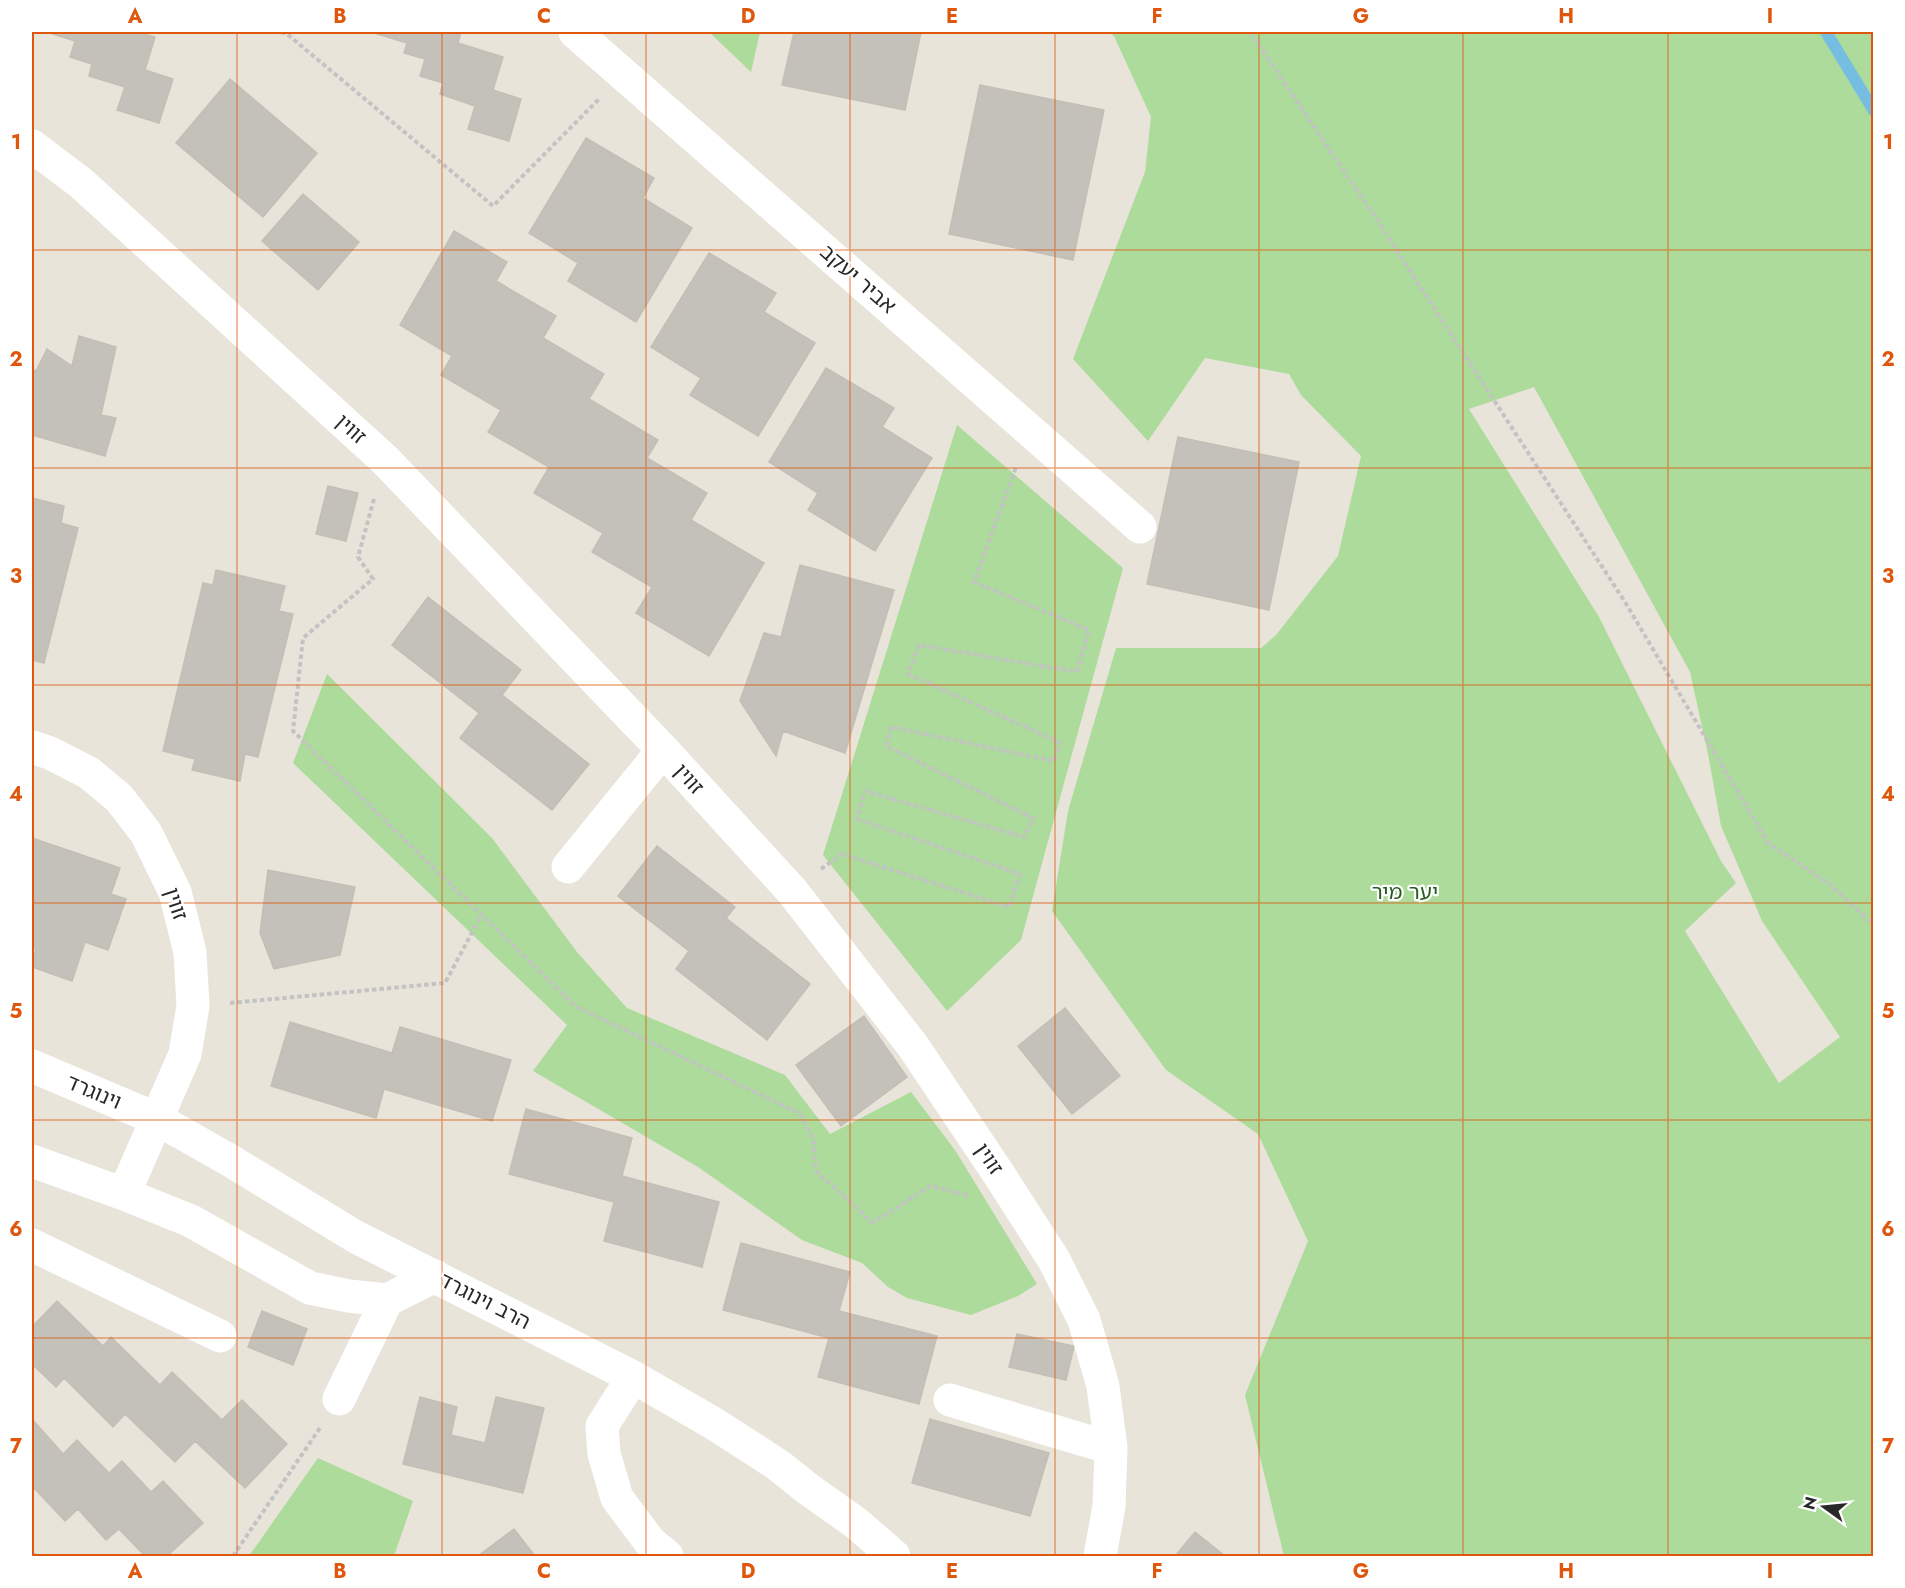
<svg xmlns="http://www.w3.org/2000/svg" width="1905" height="1588" font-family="Jost,'Noto Sans Hebrew',sans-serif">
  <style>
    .green { fill: #acdb9b; fill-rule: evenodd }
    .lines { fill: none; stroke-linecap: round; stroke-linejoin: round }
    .stream { stroke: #76bde2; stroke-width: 12 }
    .building { fill: #c4c0ba; stroke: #c4bfb4; stroke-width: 1.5 }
    .path { stroke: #c3c3c3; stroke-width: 4; stroke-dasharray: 4.5 3; stroke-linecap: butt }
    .minor { stroke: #fff; stroke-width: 33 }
    .grid { fill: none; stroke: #de570d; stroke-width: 1.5; stroke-opacity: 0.55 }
    .labels { text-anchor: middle; stroke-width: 4.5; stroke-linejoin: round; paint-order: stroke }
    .street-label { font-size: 21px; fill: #282828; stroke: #fff }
    .park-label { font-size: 21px; fill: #285d20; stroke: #fff }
    .neatline { fill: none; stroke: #de570d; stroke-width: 2 }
    .grid-label { font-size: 20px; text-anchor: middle; font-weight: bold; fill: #de570d }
  </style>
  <rect width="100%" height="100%" fill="#e9e4da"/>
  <!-- green -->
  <path class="green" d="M709 32H760L751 72Z
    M1108 32H1873V1556H1284L1245 1395 1308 1241 1258 1134 1166 1070 1052 911 1068 811 1116 648H1261L1276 635 1338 556 1361 456 1301 395 1289 374 1205 358 1148 441 1073 359 1145 172 1151 117 1114 36ZM1534 387 1690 672 1708 754 1721 826 1762 921 1840 1037 1779 1083 1685 931 1736 883 1721 861 1599 617 1469 409Z
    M957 425 1123 568 1021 940 947 1011 823 855Z
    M327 674 492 838 577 952 627 1008 785 1075 830 1134 911 1092 955 1150 1037 1284 1018 1296 971 1315 907 1298 888 1287 862 1263 802 1240 698 1167 533 1071 567 1025 293 763Z
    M318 1458 413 1501 394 1556H249Z"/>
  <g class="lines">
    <!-- stream -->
    <path class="stream" d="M1826 32 1874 111"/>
  </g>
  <!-- building -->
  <path class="building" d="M54 32H137L155 37 145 70 173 79 159 123 117 110 125 87 89 76 92 64 70 57 75 41 53 34Z
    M377 32H461L458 43 503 57 493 90 521 99 509 141 468 129 475 106 440 94 443 83 420 76 425 59 404 53 407 43 377 34Z
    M794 32H921L905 110 782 85Z
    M230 79 317 153 263 217 176 143Z
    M980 85 1104 110 1073 260 949 234Z
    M586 138 654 178 643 198 692 228 636 322 568 281 578 263 529 233Z
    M303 194 359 242 318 290 262 241Z
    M454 231 507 262 496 281 556 316 543 338 604 374 589 399 658 440 647 458 707 493 691 520 764 563 709 656 636 613 652 587 592 552 603 533 534 493 549 467 488 432 501 410 441 375 452 356 400 325Z
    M709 253 776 293 764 312 815 343 758 436 690 395 701 378 651 347Z
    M79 336 116 347 101 415 116 418 105 456 32 435V369L36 371 47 349 72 366Z
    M826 368 894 408 882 427 932 458 875 551 808 510 818 493 769 462Z
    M1178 437 1299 462 1269 610 1147 584Z
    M328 486 358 493 346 541 316 534Z
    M32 498 64 506 61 523 78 528 44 663 32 660Z
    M800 565 894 590 845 753 783 731 776 756 740 701 764 633 781 637Z
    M216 570 285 586 279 611 293 614 258 757 245 754 240 781 192 770 195 759 163 751 203 583 213 585Z
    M428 597 521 670 502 695 589 764 552 810 460 738 479 713 392 645Z
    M35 839 120 868 111 894 126 899 108 950 85 942 72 981 32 967 36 949 32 947V850Z
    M657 846 735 907 726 918 810 984 767 1040 676 969 689 951 618 896Z
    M268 870 355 887 340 955 274 969 260 933Z
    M1065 1008 1120 1076 1072 1114 1018 1046Z
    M864 1016 907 1077 841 1126 796 1065Z
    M290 1022 392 1053 400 1027 511 1060 492 1121 384 1089 376 1118 271 1086Z
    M526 1109 632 1138 622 1176 719 1202 702 1267 604 1241 614 1202 509 1174Z
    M741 1243 850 1272 839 1311 937 1336 919 1404 818 1377 829 1338 723 1310Z
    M57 1301 103 1346 111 1337 160 1385 172 1372 222 1420 242 1400 287 1444 245 1488 195 1441 175 1462 125 1414 113 1427 64 1378 56 1387 32 1364V1327Z
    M262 1311 307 1329 293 1365 248 1347Z
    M1017 1334 1074 1346 1066 1380 1009 1367Z
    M420 1397 457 1407 451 1435 485 1443 496 1397 544 1408 523 1493 403 1464Z
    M32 1419 63 1454 77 1440 109 1473 122 1461 151 1492 163 1481 203 1523 167 1556H145L119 1529 106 1540 78 1509 65 1521 34 1488 32 1490Z
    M930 1419 1049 1453 1030 1516 912 1483Z
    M514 1529 535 1556H478Z
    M1195 1532 1225 1556H1175Z"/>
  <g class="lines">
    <!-- path -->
    <path class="path" d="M281 32 287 34 493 206 599 99
      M1250 32 1377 220 1625 602 1768 843 1828 883 1874 925
      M374 499 358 557 373 579 303 638 293 731 575 1006 799 1113 813 1138 816 1171 873 1223 930 1186 967 1195 969 1194
      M821 869 842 854 1009 907 1020 874 857 819 865 791 1024 837 1033 818 886 746 891 727 1054 761 1059 742 908 674 919 645 1077 672 1089 630 974 582 1016 467
      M230 1003 445 983 482 914
      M32 1554 38 1556
      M233 1556 320 1428"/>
    <!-- minor -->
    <path class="minor" d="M575 32 1140 527
      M32 146 81 183 385 460 663 750 792 891 913 1046 1000 1176 1054 1260 1084 1320 1103 1386 1111 1448 1109 1506 1100 1556
      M32 747 50 753 89 773 119 798 146 833 175 892 190 952 193 1006 185 1054 124 1194
      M568 867 663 750
      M32 1066 157 1119 231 1161 356 1237 633 1377 713 1423 778 1465 808 1489 856 1523 894 1556
      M32 1161 124 1194 191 1221 310 1288 349 1296 387 1300 435 1276
      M32 1245 220 1336
      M633 1377 602 1426 604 1454 617 1498 650 1542 667 1556
      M339 1399 387 1300
      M950 1400 1111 1448"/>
  </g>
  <!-- grid -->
  <path class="grid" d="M237 32V1556M442 32V1556M646 32V1556M850 32V1556M1055 32V1556M1259 32V1556M1463 32V1556M1668 32V1556M32 250H1874M32 468H1874M32 685H1874M32 903H1874M32 1120H1874M32 1338H1874"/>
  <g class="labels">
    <!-- street labels -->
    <g class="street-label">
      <text transform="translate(858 279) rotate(41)" y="7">אביר יעקב</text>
      <text transform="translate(351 429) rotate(42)" y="7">זווין</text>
      <text transform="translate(689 779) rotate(48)" y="7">זווין</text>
      <text transform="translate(176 904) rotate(72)" y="7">זווין</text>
      <text transform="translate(94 1092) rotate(23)" y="7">וינוגרד</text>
      <text transform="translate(989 1159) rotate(56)" y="7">זווין</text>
      <text transform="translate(485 1301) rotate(27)" y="7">הרב וינוגרד</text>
    </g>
    <!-- park labels -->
    <g class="park-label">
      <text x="1405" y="899">יער מיר</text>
    </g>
  </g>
  <!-- border -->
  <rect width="1905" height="1588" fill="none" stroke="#ffffff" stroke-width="66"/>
  <!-- north arrow -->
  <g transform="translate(1824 1507) rotate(285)" stroke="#ffffff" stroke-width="4.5" paint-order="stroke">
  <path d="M0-4.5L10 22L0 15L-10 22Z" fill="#282828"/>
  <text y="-9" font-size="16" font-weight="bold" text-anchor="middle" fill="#282828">N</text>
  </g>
  <rect x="33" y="33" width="1839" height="1522" class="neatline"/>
  <g class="grid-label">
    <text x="135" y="23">A</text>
    <text x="340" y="23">B</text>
    <text x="544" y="23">C</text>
    <text x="748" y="23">D</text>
    <text x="952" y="23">E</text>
    <text x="1157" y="23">F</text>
    <text x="1361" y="23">G</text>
    <text x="1566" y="23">H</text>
    <text x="1770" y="23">I</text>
    <text x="16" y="149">1</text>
    <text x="1888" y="149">1</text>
    <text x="16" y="366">2</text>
    <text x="1888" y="366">2</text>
    <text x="16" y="583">3</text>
    <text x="1888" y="583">3</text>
    <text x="16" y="801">4</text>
    <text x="1888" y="801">4</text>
    <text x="16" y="1018">5</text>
    <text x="1888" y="1018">5</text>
    <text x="16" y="1236">6</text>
    <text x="1888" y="1236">6</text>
    <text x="16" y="1453">7</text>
    <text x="1888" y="1453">7</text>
    <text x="135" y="1578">A</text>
    <text x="340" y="1578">B</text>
    <text x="544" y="1578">C</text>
    <text x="748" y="1578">D</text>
    <text x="952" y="1578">E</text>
    <text x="1157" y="1578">F</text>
    <text x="1361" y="1578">G</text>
    <text x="1566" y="1578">H</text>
    <text x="1770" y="1578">I</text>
  </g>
</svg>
